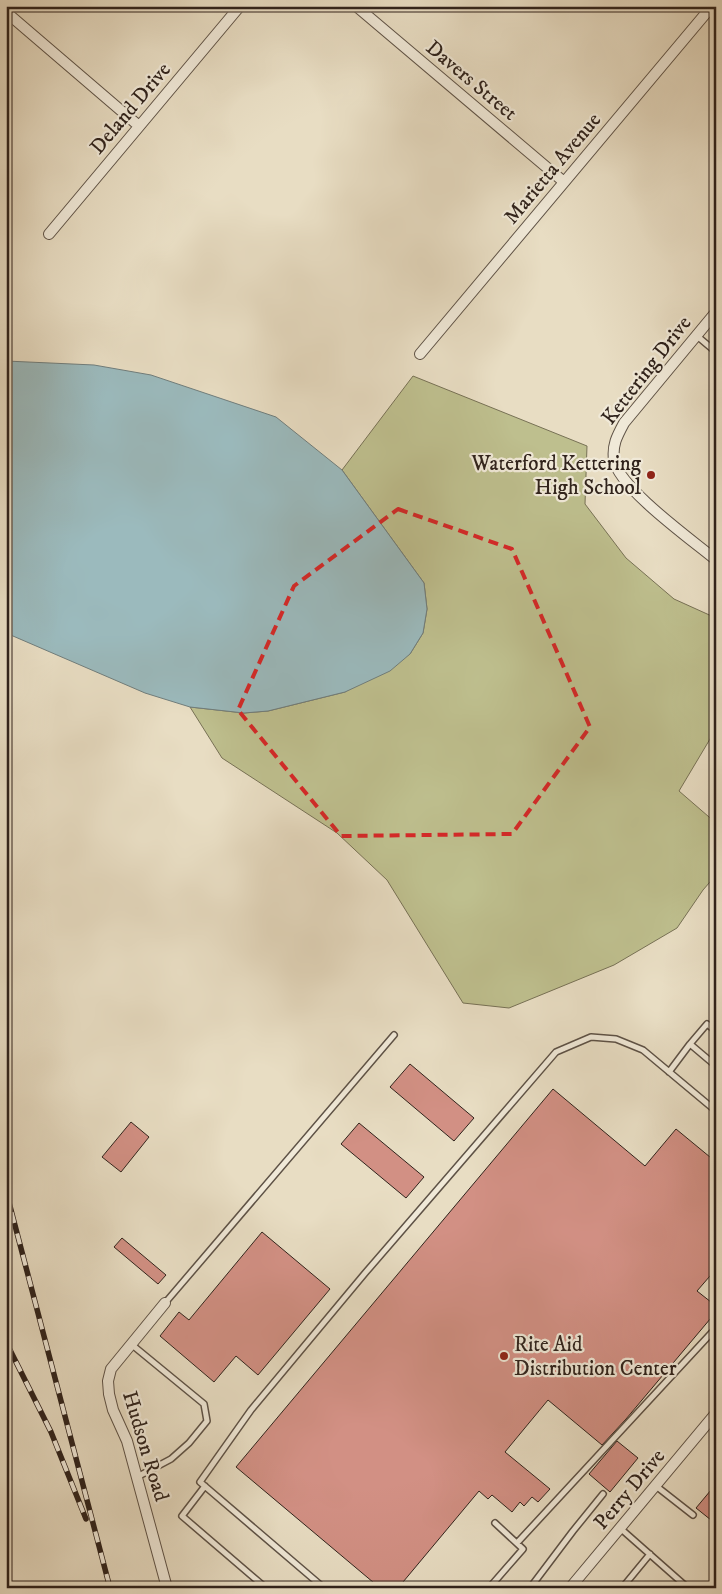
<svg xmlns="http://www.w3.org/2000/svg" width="722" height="1594" font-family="'IM FELL DW Pica',serif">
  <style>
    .green { fill: #bebf8e; stroke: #777155 }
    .water { fill: #9bbabd; stroke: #707e7d }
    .building { fill: #d29084; stroke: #30231c }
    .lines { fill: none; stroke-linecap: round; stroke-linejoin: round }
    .service-casing { stroke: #5e5246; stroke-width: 8 }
    .minor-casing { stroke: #5e5246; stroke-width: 12 }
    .service { stroke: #f0e9d8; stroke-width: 5 }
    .minor { stroke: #f0e9d8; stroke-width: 10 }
    .rail-casing { stroke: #30231c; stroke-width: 5.5 }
    .rail { stroke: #f0e9d8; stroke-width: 4; stroke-dasharray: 11; stroke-linecap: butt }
    .marked { fill: none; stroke: #d62828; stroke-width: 4; stroke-dasharray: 10 6; stroke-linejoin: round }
    .poi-dot { fill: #8f2418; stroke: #f0e9d8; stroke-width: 2 }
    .labels { text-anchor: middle; stroke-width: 4.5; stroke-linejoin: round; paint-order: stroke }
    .street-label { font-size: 21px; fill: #30231c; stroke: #f0e9d8 }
    .poi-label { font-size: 21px; fill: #30231c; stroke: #f0e9d8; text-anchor: end }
  </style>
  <rect width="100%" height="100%" fill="#e8ddc3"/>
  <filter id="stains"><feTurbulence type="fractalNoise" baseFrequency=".004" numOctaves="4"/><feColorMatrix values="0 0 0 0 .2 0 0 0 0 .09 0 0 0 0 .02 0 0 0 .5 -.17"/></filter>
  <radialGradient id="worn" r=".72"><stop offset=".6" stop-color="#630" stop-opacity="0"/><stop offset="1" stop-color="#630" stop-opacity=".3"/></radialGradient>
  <!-- green -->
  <path class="green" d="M413 376 587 446 585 504 626 558 674 599 716 618V729L679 791 716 823V875L703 890 677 928 614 965 509 1008 463 1003 387 880 337 833 222 758 190 707 244 713 268 711 345 692 410 654 423 633 427 609 424 583 342 470Z"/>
  <!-- water -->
  <path class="water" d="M6 361 94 365 151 375 276 417 342 470 424 583 427 609 423 633 410 654 390 671 345 692 268 711 244 713 190 707 145 693 6 633Z"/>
  <!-- building -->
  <path class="building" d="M410 1064 474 1118 454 1141 390 1087Z
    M553 1089 645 1166 676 1129 716 1162V1269L697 1291 716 1306V1312L626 1419 602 1445 548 1400 505 1452 550 1489 538 1502 532 1497 524 1506 520 1502 512 1512 492 1495 488 1499 479 1491 398 1588H380L236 1467Z
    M131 1122 149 1137 121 1172 102 1157Z
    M359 1123 424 1177 406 1198 341 1144Z
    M262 1232 330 1289 258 1375 236 1356 214 1382 160 1336 179 1312 189 1320Z
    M122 1238 166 1275 158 1284 114 1247Z
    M617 1441 638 1458 610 1492 589 1474Z
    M716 1484V1524L696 1508Z"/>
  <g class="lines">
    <!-- service casing -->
    <g class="service-casing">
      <path id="service" d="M697 336 716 352
        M690 1044 716 1066
        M669 1072 690 1044 707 1024 716 1031
        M165 1303 394 1035
        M131 1344 204 1404 207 1421 189 1443 171 1459 137 1477
        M205 1486 182 1516 266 1588
        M656 1486 693 1515
        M620 1528 688 1588
        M517 1543 716 1328
        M324 1588 200 1482 251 1410 366 1272 556 1052 591 1037 616 1039 643 1050 716 1111
        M489 1588 523 1549 495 1523
        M530 1588 573 1531 603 1494
        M622 1588 650 1554"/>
    </g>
    <!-- minor casing -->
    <g class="minor-casing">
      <path id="minor" d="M356 6 564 182
        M6 12 139 126
        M49 234 240 6
        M716 312 624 423C617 436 612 445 614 460 619 488 692 540 716 560
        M420 354 712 6
        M165 1303 111 1369 108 1381 109 1394 113 1410 127 1441 167 1588
        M570 1588 716 1413"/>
    </g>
    <!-- service -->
    <use href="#service" class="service"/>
    <!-- minor -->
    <use href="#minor" class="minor"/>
    <!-- rail casing -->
    <g class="rail-casing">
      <path id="rail" d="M6 1191 110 1588
        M6 1342 51 1432 86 1519"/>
    </g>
    <!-- rail -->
    <use href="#rail" class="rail"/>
  </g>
  <!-- marked area -->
  <path class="marked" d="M398 509 512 549 590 727 512 834 341 836 238 710 294 586Z"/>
  <!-- markers -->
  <g class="poi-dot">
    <circle cx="651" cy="475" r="5"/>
    <circle cx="504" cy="1356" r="5"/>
  </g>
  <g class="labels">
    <!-- street labels -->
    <g class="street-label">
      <text transform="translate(472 80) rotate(40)" y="7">Davers Street</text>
      <text transform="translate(130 108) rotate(-50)" y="7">Deland Drive</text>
      <text transform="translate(552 168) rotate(-50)" y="7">Marietta Avenue</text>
      <text transform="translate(646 370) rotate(-52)" y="7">Kettering Drive</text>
      <text transform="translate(146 1446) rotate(73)" y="7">Hudson Road</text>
      <text transform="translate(629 1489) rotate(-50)" y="7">Perry Drive</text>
    </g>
    <!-- poi labels -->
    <g class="poi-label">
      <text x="641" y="470">Waterford Kettering<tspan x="641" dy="24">High School</tspan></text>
      <text x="514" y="1351" text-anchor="start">Rite Aid<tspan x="514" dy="24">Distribution Center</tspan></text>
    </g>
  </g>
  <!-- margin -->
  <rect width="722" height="1594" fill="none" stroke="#e8ddc3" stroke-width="25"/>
  <rect x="8" y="8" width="707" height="1579" fill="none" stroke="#30231c" stroke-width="2.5"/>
  <rect x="12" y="12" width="697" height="1569" fill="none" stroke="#30231c"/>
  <rect width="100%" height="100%" filter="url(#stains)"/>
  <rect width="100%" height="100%" fill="url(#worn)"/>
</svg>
